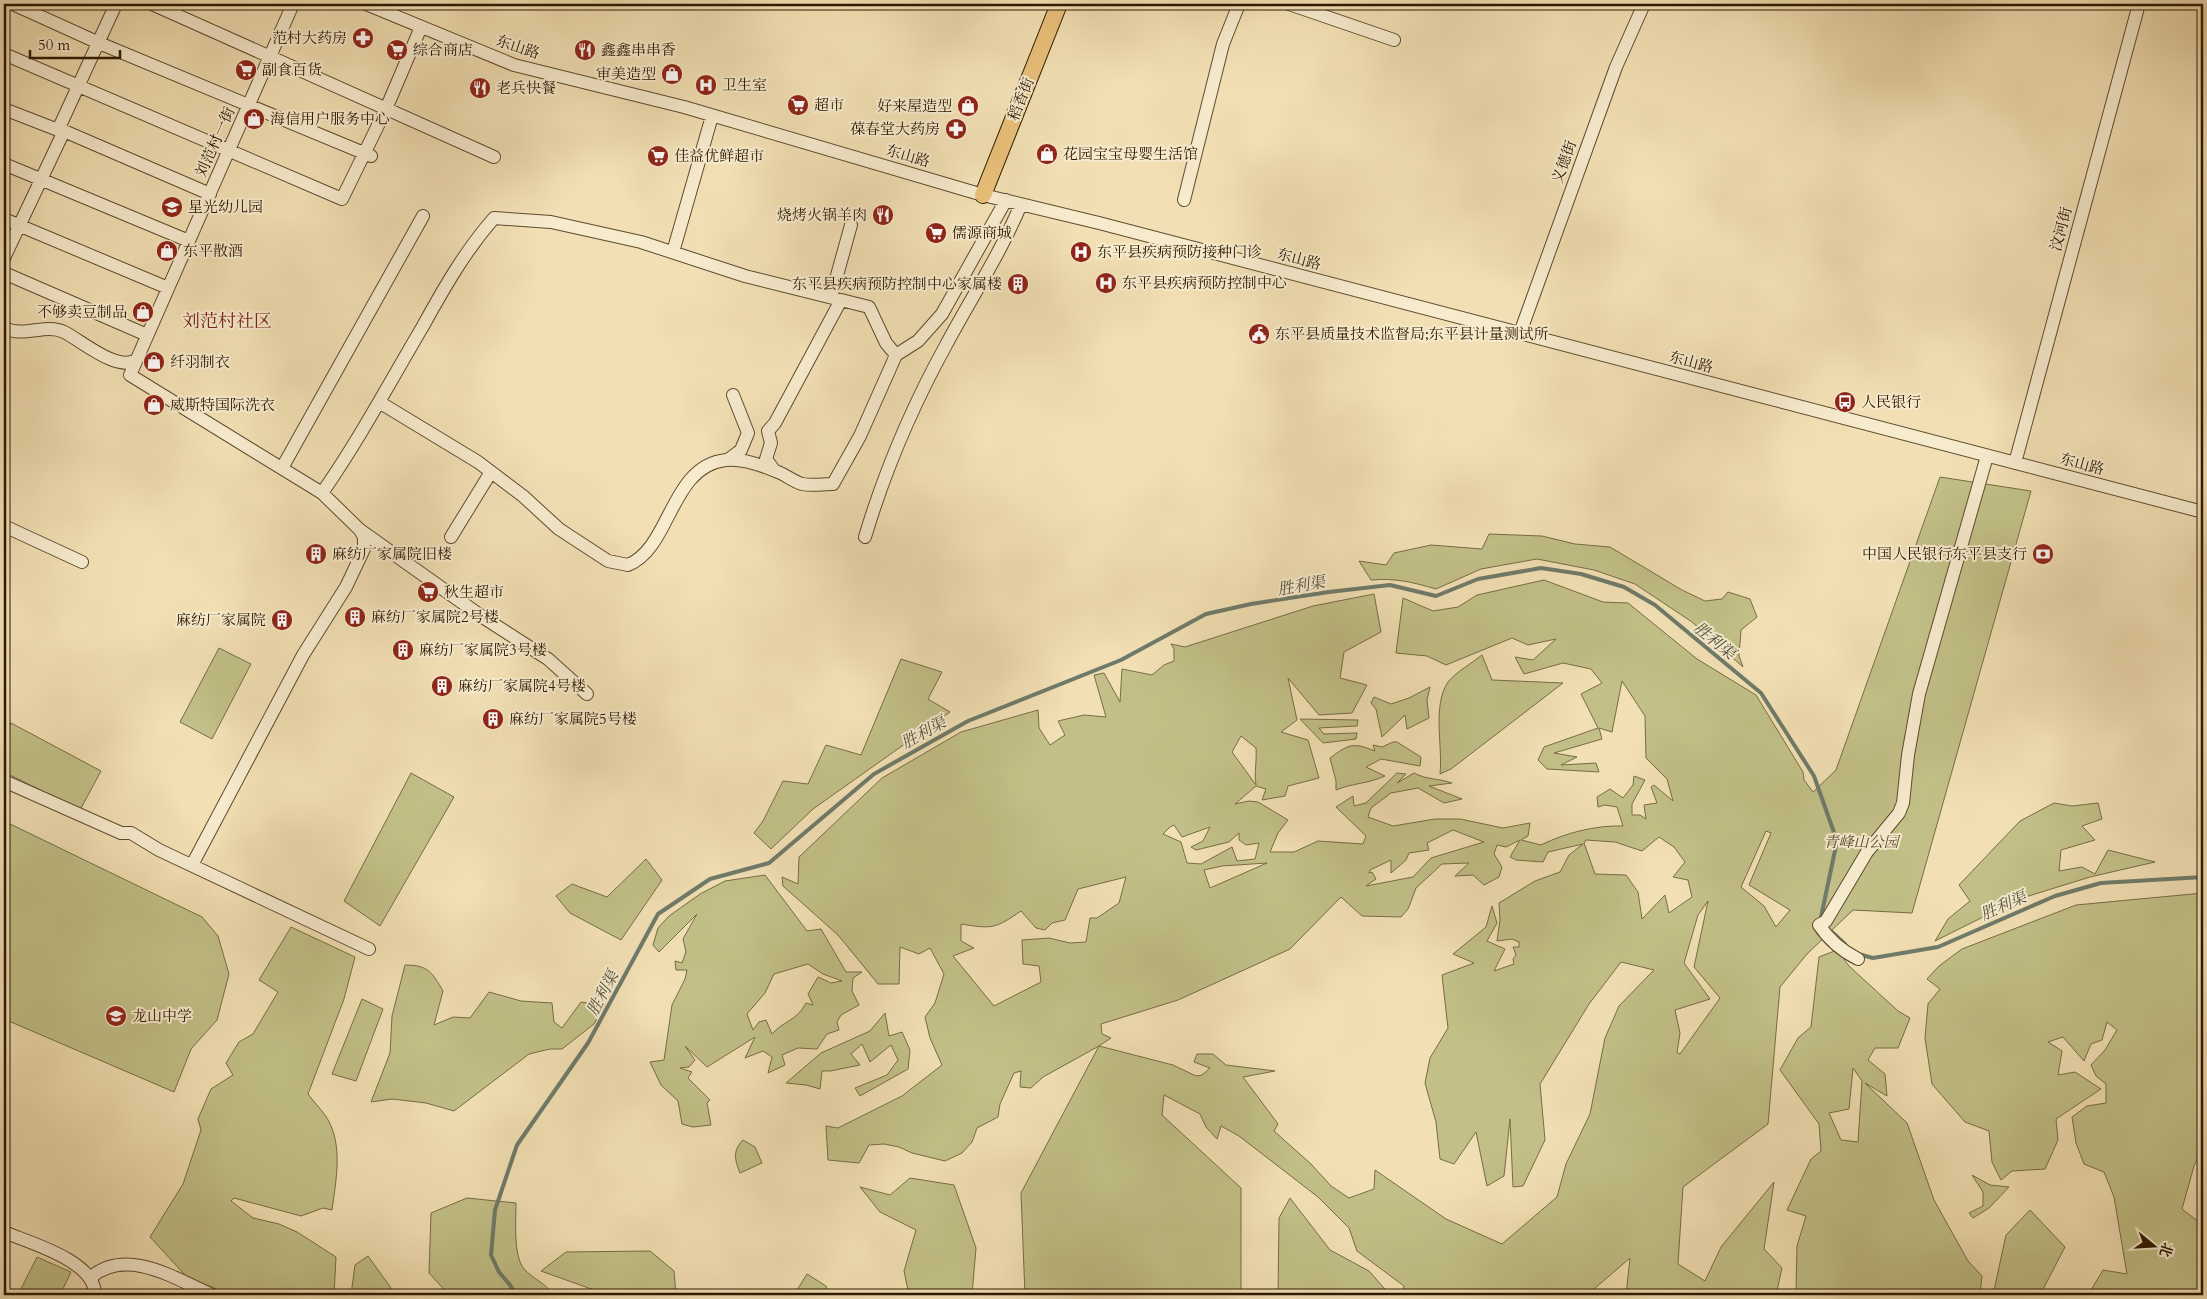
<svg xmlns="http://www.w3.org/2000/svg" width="2207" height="1299" font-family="Cardo,'Noto Serif SC',serif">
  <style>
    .green { fill: #c2c088; stroke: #776c44; fill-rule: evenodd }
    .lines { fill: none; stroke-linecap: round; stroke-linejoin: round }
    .stream { stroke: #6f7b6a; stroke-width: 4 }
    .minor-casing { stroke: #5e4a2d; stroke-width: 14 }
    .major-casing { stroke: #2c1800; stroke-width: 18 }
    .minor { stroke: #f7ebce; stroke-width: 12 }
    .major { stroke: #e9c07a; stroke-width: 16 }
    .labels { text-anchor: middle; stroke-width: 4; stroke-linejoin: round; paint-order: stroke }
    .poi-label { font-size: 15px; fill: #2c1800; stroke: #f7ebce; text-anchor: start }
    .street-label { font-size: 15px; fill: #2c1800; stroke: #f7ebce }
    .park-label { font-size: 15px; font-style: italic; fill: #594a29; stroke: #f7ebce }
    .water-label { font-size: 16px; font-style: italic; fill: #53523e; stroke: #f7ebce }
    .quarter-label { font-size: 18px; fill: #7a1f14; stroke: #f7ebce }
  </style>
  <rect width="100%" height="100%" fill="#f2e0b4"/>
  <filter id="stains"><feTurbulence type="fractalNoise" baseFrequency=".004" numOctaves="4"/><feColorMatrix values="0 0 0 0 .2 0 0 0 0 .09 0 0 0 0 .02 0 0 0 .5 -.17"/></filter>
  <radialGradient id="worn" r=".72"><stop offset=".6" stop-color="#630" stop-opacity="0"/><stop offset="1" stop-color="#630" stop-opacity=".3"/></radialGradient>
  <!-- green -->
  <path class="green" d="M1940 477 2031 491 1912 913 1853 910 1807 954 1780 987 1768 1124 1683 1187 1678 1264 1705 1281 1721 1247 1774 1182 1764 1249 1782 1268 1776 1295H1626L1630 1258 1587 1295H1402L1404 1286 1357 1251 1349 1228 1318 1197 1239 1136 1221 1126 1217 1139 1206 1127 1200 1114 1164 1095 1162 1115 1241 1188V1295H1025L1021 1193 1099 1046 1043 1077 1031 1088 1020 1087 1021 1071 1014 1073 1000 1104 998 1117 977 1128 972 1142 962 1153 945 1161 912 1153 899 1147 884 1144 869 1145 859 1163 828 1160 826 1126 838 1128 902 1096 942 1065 930 1038 925 1017 935 1003 944 974 930 948 919 954 900 947 899 984H878L838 935 783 886 782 877 798 884 799 857 882 778 961 732 1038 710 1039 728 1050 745 1065 735 1058 721 1084 715 1106 717 1094 675 1104 673 1120 702 1122 669 1152 675 1164 665 1174 661V649L1171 644 1185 647 1313 606 1374 594 1381 632 1344 652 1340 678 1367 685 1352 713 1319 715 1288 678 1297 720 1281 732 1308 740 1319 778 1288 786 1285 796 1262 800 1266 789 1256 786 1235 804 1249 801 1258 802 1288 820 1278 833 1270 852H1294L1318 841 1363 844 1366 836 1336 807 1353 796 1354 806 1366 803 1397 773 1406 774 1397 783 1414 773C1427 780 1438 778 1452 783L1429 786 1462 799 1444 803 1418 788 1391 793 1371 808 1368 817 1393 826 1435 819H1460L1503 828 1530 823 1528 836 1521 840 1541 845C1565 833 1596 825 1623 826L1617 807 1605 805 1598 807 1597 797 1610 789 1623 798 1633 785 1634 776 1645 780 1632 804V815H1640L1646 819 1644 805 1657 803 1651 787 1654 785 1673 801 1667 779 1646 758 1645 716 1622 681 1612 732 1599 728 1602 739 1554 753 1577 757 1561 765 1596 763 1599 772 1547 769 1538 760 1544 747 1598 728 1581 694 1602 683 1591 669 1563 663 1524 674 1515 657 1533 660 1556 639 1528 645 1512 638 1446 665 1427 656 1396 653 1403 598 1433 611 1458 607 1477 595 1544 580 1603 602 1628 603 1697 659 1756 695 1803 772 1804 780 1813 792 1836 770ZM1241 736 1256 748C1257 761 1254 773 1256 785L1232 752ZM1174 825 1182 837 1210 827 1203 841 1191 847 1196 850 1229 842 1239 833V840L1246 845 1259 843 1255 859 1237 861 1232 847 1201 864 1187 863 1181 842 1163 834 1170 827ZM1453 830 1484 842 1431 858 1413 877 1366 886 1376 879 1372 872 1369 873 1370 870 1391 860V873L1406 860 1409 853 1429 850 1427 843ZM1766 831 1771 833 1749 885 1790 910 1776 927 1764 906 1741 887ZM1659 837 1674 847 1685 862 1673 877 1688 880 1692 897 1669 913 1665 895 1642 919 1638 892 1626 875 1595 874 1584 843 1586 840 1615 842 1642 851ZM1520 840 1510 857 1516 860 1543 862 1548 852 1583 844 1569 855 1560 872 1535 881 1499 903 1500 920 1497 941 1512 939 1519 942V947H1513L1516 955 1513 959 1514 964 1494 971 1505 949 1487 941 1497 923 1492 906 1486 927 1453 954 1474 963 1442 975 1448 1028 1430 1058 1425 1083 1436 1122 1440 1159 1454 1164 1476 1132 1487 1186 1504 1176 1510 1119 1513 1187 1523 1186 1545 1140 1540 1084 1589 1004 1621 962 1654 970 1619 1006 1605 1038 1590 1114 1566 1164 1557 1197 1502 1244 1446 1219 1375 1170 1374 1189 1349 1198 1331 1186 1311 1164 1274 1131 1278 1124 1243 1077 1275 1071 1226 1065 1213 1054H1197L1194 1062 1210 1068 1202 1075 1196 1076 1173 1065 1099 1046 1111 1038 1102 1034 1101 1024 1178 1000 1290 949 1341 897 1362 916 1401 917 1408 909 1416 888 1442 864 1469 863 1455 876 1473 875 1484 885 1499 877 1502 867 1494 854 1497 845 1506 847ZM1267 863 1210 888 1204 870 1222 866ZM1126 877 1119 903 1097 918H1090L1086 942 1070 943 1049 938 1022 940 1023 964 1039 966 1041 982 994 1006 953 956 974 948 961 941V924C992 929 995 929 1021 911L1036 928 1045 930 1052 923 1065 920 1078 889ZM1708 901 1694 967 1720 998 1680 1054 1677 1053 1680 1033 1675 1010 1710 999 1684 963 1698 915Z
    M1489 534 1542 536 1575 544 1610 547 1682 590 1705 601 1722 599 1728 592 1750 599 1757 617 1741 630 1739 656 1743 667 1692 622 1635 584 1594 570 1537 559 1481 569 1436 589C1412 582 1396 578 1371 580L1359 561 1386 565 1394 553 1431 545 1482 549Z
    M219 648 251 664 212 739 180 722Z
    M1482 655 1492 680 1563 683 1451 769 1440 774C1443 746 1432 706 1448 682 1456 672 1472 663 1482 655Z
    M901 659 942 672 928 699 950 712 813 809 771 849 754 833 763 821 783 781 808 784 826 745 861 755Z
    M1430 687 1427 700 1429 718 1407 729 1405 715 1382 737 1376 709 1371 703 1374 697 1391 704 1409 698Z
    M1300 719 1358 720 1357 726 1319 728 1324 734 1357 733 1356 739 1323 743Z
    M11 723 101 771 80 810 4 772V737Z
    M1393 742H1397L1421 757 1420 766 1381 759 1366 767 1385 776C1367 784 1353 783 1336 790V781L1330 758C1349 744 1353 742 1375 751L1373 745 1382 747Z
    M411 773 454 797 380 926 344 901Z
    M2054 803 2072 806 2098 803 2102 819 2082 826 2095 840 2061 850 2059 871 2082 867 2095 874 2108 850 2155 862 2090 877 2019 899 1935 941 1948 919 1970 901 1959 885 2020 821Z
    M4 821 202 917 218 936 229 974 217 1020 191 1049 174 1092 4 1019Z
    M646 859 662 880 621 940 570 913 556 896 572 884 607 897Z
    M765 875 807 931 821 929 846 972H862L853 978 852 991 859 1005 841 1015 837 1022 839 1030 827 1034 817 1049 798 1048 782 1055 785 1065 768 1073 772 1057 763 1051 745 1058 755 1037 707 1067 685 1046 695 1060 689 1067 680 1068 692 1072 688 1078 710 1100 707 1103 711 1125 693 1127 682 1124 678 1101 661 1085 650 1062 664 1060 672 1005 685 979 687 970H676L675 961 682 963 686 952 683 939 697 914 659 952 653 945 658 928 669 916 700 894 725 881ZM808 964 823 974 842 981 831 983 818 977 808 994 813 1005 806 1003C797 1021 783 1021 772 1034L766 1020 759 1022 753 1030 747 1014 765 993 774 974Z
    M2203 893V1146L2194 1166 2182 1209 2203 1225V1295H2088L2103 1270 2127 1274 2114 1197 2104 1172 2084 1164 2076 1143 2072 1117 2087 1106 2106 1103V1084L2096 1076 2091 1065 2105 1050 2117 1030 2107 1022 2102 1040 2091 1044 2084 1061 2063 1037 2048 1042 2062 1051 2058 1075 2075 1072 2101 1089 2056 1119 2058 1140 2045 1169 2012 1171 2001 1180 1992 1162 1989 1131 1965 1122 1932 1084 1925 1038 1928 1004 1940 989 1927 979 1939 966 1962 949 2076 905Z
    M291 927 355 957 344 999 308 1094C313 1101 320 1108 325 1115 344 1142 336 1180 332 1210L323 1208 301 1216 234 1198 231 1201 253 1218 279 1224 297 1232 336 1257 334 1295H230L186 1276 150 1237 183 1184 201 1130 198 1119 211 1089 233 1075 226 1063 239 1042 253 1034 278 992 259 980Z
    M1837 950 1849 966 1898 1011 1910 1018 1898 1048H1875L1868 1060 1885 1074 1887 1096 1865 1083 1907 1123 1934 1200 1968 1261 1982 1276 1980 1295H1796L1797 1246 1806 1216 1787 1210 1811 1159 1821 1151 1819 1124 1780 1070 1798 1038 1811 1027 1819 957ZM1853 1068 1862 1081 1858 1142 1841 1140 1829 1113 1849 1109Z
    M405 965C428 965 432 972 443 991L434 1025 453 1017 470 1018 489 992 521 1001 552 1003 554 1022 562 1028 581 1002 605 1005 594 1024 562 1049H550L529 1054 454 1111 426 1103 392 1099 371 1102 390 1053 392 1016Z
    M362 999 383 1009 356 1081 332 1074Z
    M885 1013 889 1036 902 1032 910 1050 908 1069 860 1096 855 1088 887 1075 898 1060 891 1045 870 1062 862 1044 851 1054 860 1065 830 1071H822L820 1089 806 1085 786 1083 821 1053 870 1031Z
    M743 1140 755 1147 762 1163 740 1173C735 1160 732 1151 743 1140Z
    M1972 1175 1990 1185 2009 1187 1989 1208 1973 1218 1969 1213 1983 1206V1192Z
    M910 1178 954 1185 976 1248 972 1295H909L904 1271 916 1230 880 1212 860 1187 890 1195Z
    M467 1198 516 1203C516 1219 513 1256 524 1269 533 1279 546 1283 553 1295H449L429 1273 431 1213Z
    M1290 1198 1330 1250 1369 1271 1390 1295H1278L1279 1218Z
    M2030 1210 2065 1247 2040 1295H1993L2006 1235Z
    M650 1251 674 1271 676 1295H608L541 1271 566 1252Z
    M368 1256 396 1295H351L355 1265Z
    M37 1257 71 1272 60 1295H18Z
    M807 1274 826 1286 829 1295H802L797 1290Z"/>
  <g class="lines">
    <!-- stream -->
    <path class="stream" d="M1832 932 1845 944
      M1858 954 1873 958 1938 947 2055 896 2101 883 2203 877
      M516 1295 510 1285 499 1272 491 1255 495 1210 517 1145 588 1043 658 914 710 879 769 863 874 774 968 721 1121 660 1206 614 1251 604 1329 592 1390 585 1436 596 1478 579 1541 568 1581 574 1624 587 1655 605 1761 693 1814 776 1837 841 1821 917 1823 921"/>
    <!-- minor casing -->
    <g class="minor-casing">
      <path id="minor" d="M13 4 99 43 371 156
        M152 4 494 157
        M293 4 130 375 322 493 360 530 481 616 548 659 587 694
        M366 4 514 65 684 107 983 195 1099 223 2203 512
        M1289 4 1394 40
        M4 54 342 199 386 109 421 27
        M4 109 58 130
        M64 131 210 194
        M4 164 189 241
        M1184 200 1223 44 1239 4
        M4 219 168 288
        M673 252 712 116
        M4 258 64 131 58 130 116 4
        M4 273 147 335
        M831 297 851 225
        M4 328C25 338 45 323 64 332 82 341 117 372 136 360
        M1520 333 1616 67 1644 4
        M379 402 478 462 523 496 559 529 608 561 628 565C671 548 670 466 726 460 742 458 764 466 778 472 786 475 794 482 802 484 812 486 823 484 833 484L860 436 896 355 918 341 942 314 1006 200
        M729 459 741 450 748 433 733 395
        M2015 463 2139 4
        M282 468 423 216
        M774 470 766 459 771 443 768 431 775 423 841 300
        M322 493C359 440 390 382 423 326 444 288 465 251 494 218L551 222 641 242 745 276 869 307 886 343 896 355
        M4 526 82 562
        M451 537 491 472
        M865 537C885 470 912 407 946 345 971 298 1001 253 1021 204
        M4 781 121 833H131L159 850 369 949
        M192 865 303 655 346 587 364 549V537L360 530
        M1858 959C1842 951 1829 940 1819 925L1826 921 1867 852 1899 813 1903 803 1908 755 1919 694 1987 456
        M4 1232C30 1243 96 1261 95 1295
        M90 1278C126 1246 176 1279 212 1295"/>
    </g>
    <!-- major casing -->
    <g class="major-casing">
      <path id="major" d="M983 195 1059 4"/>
    </g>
    <!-- minor -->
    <use href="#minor" class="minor"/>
    <!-- major -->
    <use href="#major" class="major"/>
  </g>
  <!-- icons -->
  <defs>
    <g id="pharmacy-disc" transform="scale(1.125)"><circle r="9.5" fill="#8f2418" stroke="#f7ebce"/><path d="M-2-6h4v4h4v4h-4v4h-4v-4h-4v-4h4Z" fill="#fff"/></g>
    <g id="supermarket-disc" transform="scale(1.125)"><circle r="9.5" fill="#8f2418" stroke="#f7ebce"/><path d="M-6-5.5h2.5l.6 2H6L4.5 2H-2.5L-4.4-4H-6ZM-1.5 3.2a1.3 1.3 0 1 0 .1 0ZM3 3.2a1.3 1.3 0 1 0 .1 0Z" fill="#fff"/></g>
    <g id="restaurant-disc" transform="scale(1.125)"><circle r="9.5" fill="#8f2418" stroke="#f7ebce"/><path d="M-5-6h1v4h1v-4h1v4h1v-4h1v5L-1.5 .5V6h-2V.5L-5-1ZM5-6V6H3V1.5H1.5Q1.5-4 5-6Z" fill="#fff"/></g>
    <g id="shop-disc" transform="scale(1.125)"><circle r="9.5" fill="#8f2418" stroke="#f7ebce"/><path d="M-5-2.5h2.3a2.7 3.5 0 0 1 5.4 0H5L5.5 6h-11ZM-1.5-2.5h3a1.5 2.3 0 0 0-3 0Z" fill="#fff"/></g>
    <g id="hospital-disc" transform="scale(1.125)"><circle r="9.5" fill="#8f2418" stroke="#f7ebce"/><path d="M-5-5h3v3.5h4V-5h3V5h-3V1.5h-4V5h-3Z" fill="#fff"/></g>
    <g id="school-disc" transform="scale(1.125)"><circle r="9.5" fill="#8f2418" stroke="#f7ebce"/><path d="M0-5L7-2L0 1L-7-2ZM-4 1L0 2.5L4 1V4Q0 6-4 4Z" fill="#fff"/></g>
    <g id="building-disc" transform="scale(1.125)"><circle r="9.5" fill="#8f2418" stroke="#f7ebce"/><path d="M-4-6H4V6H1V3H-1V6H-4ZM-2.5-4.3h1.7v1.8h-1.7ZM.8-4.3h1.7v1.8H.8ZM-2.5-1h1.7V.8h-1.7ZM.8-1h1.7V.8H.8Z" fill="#fff"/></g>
    <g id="civic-disc" transform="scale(1.125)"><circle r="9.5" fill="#8f2418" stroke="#f7ebce"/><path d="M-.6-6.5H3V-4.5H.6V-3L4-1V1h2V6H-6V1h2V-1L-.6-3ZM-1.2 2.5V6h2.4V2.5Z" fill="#fff"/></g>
    <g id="bus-disc" transform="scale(1.125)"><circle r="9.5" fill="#8f2418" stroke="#f7ebce"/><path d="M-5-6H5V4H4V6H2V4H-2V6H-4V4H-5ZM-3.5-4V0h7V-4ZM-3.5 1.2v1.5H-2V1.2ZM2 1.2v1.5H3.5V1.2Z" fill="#fff"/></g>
    <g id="bank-disc" transform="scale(1.125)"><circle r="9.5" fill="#8f2418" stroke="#f7ebce"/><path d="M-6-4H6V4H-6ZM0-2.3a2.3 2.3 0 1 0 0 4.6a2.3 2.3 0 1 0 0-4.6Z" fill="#fff"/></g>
  </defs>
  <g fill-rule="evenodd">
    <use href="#pharmacy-disc" x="363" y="38"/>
    <use href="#supermarket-disc" x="397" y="50"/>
    <use href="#restaurant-disc" x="585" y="50"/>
    <use href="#supermarket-disc" x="246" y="70"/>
    <use href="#shop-disc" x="672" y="74"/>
    <use href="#hospital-disc" x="706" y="85"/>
    <use href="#restaurant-disc" x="480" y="88"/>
    <use href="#supermarket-disc" x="798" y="105"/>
    <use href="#shop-disc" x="968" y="106"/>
    <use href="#shop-disc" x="254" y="119"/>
    <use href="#pharmacy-disc" x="956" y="129"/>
    <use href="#shop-disc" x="1047" y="154"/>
    <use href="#supermarket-disc" x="658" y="156"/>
    <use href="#school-disc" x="172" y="207"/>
    <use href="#restaurant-disc" x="883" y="215"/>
    <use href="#supermarket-disc" x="936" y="233"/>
    <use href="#shop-disc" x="167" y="251"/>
    <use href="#hospital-disc" x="1081" y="252"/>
    <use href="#hospital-disc" x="1106" y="283"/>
    <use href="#building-disc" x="1018" y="284"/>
    <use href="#shop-disc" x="143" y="312"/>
    <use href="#civic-disc" x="1259" y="334"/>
    <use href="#shop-disc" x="154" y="362"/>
    <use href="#bus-disc" x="1845" y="402"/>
    <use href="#shop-disc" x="154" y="405"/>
    <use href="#building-disc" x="316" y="554"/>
    <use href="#bank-disc" x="2043" y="554"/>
    <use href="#supermarket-disc" x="428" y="592"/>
    <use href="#building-disc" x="355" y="617"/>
    <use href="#building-disc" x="282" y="620"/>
    <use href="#building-disc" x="403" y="650"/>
    <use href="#building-disc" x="442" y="686"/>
    <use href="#building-disc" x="493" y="719"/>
    <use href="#school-disc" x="116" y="1016"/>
  </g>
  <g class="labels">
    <!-- poi labels -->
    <g class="poi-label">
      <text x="347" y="43" text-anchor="end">范村大药房</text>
      <text x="413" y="55">综合商店</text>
      <text x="601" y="55">鑫鑫串串香</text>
      <text x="262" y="75">副食百货</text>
      <text x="656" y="79" text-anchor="end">审美造型</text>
      <text x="722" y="90">卫生室</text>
      <text x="496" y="93">老兵快餐</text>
      <text x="814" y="110">超市</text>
      <text x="952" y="111" text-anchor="end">好来屋造型</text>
      <text x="270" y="124">海信用户服务中心</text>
      <text x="940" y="134" text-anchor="end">葆春堂大药房</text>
      <text x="1063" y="159">花园宝宝母婴生活馆</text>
      <text x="674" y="161">佳益优鲜超市</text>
      <text x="188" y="212">星光幼儿园</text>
      <text x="867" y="220" text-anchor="end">烧烤火锅羊肉</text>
      <text x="952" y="238">儒源商城</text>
      <text x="183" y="256">东平散酒</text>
      <text x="1097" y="257">东平县疾病预防接种门诊</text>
      <text x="1122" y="288">东平县疾病预防控制中心</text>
      <text x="1002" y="289" text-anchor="end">东平县疾病预防控制中心家属楼</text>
      <text x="127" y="317" text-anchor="end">不够卖豆制品</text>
      <text x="1275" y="339">东平县质量技术监督局;东平县计量测试所</text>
      <text x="170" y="367">纤羽制衣</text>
      <text x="1861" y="407">人民银行</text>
      <text x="170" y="410">威斯特国际洗衣</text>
      <text x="332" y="559">麻纺厂家属院旧楼</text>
      <text x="2027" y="559" text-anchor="end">中国人民银行东平县支行</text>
      <text x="444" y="597">秋生超市</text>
      <text x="371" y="622">麻纺厂家属院2号楼</text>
      <text x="266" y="625" text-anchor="end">麻纺厂家属院</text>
      <text x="419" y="655">麻纺厂家属院3号楼</text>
      <text x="458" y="691">麻纺厂家属院4号楼</text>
      <text x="509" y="724">麻纺厂家属院5号楼</text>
      <text x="132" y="1021">龙山中学</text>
    </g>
    <!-- street labels -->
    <g class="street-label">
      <text transform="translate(518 47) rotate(18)" y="5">东山路</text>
      <text transform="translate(1021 99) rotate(-68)" y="5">稻香街</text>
      <text transform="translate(215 142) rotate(-66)" y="5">刘范村一街</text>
      <text transform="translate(908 156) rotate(16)" y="5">东山路</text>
      <text transform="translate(1564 162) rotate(-70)" y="5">义德街</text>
      <text transform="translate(2061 229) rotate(-75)" y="5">汶河街</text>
      <text transform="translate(1299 259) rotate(15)" y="5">东山路</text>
      <text transform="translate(1691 362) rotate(15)" y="5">东山路</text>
      <text transform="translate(2082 464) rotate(15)" y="5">东山路</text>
    </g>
    <!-- park labels -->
    <g class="park-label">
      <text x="1861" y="847">青峰山公园</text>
    </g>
    <!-- water labels -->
    <g class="water-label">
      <text transform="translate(1301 585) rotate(-10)" y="6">胜利渠</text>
      <text transform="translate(1715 640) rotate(39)" y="6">胜利渠</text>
      <text transform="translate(923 732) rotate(-29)" y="6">胜利渠</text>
      <text transform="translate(2003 905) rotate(-24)" y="6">胜利渠</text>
      <text transform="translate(602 993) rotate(-62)" y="6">胜利渠</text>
    </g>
    <!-- quarter labels -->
    <g class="quarter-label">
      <text x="227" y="327">刘范村社区</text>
    </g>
  </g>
  <!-- margin -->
  <rect width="2207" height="1299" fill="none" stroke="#f2e0b4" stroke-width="20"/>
  <rect x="5" y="5" width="2197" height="1289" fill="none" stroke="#2c1800" stroke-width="2.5"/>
  <rect x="10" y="10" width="2187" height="1279" fill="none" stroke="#2c1800"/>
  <!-- north arrow -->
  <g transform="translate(2154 1246) rotate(108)" stroke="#f7ebce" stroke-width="4" paint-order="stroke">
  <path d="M0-4L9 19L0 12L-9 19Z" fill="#2c1800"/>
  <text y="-8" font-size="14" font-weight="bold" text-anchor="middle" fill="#2c1800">北</text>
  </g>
  <!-- scale -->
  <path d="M30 50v8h90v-8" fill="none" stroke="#2c1800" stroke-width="2.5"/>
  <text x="38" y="50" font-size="15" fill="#2c1800" stroke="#f7ebce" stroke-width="4" paint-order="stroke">50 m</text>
  <rect width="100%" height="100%" filter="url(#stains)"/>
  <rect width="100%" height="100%" fill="url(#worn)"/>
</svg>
